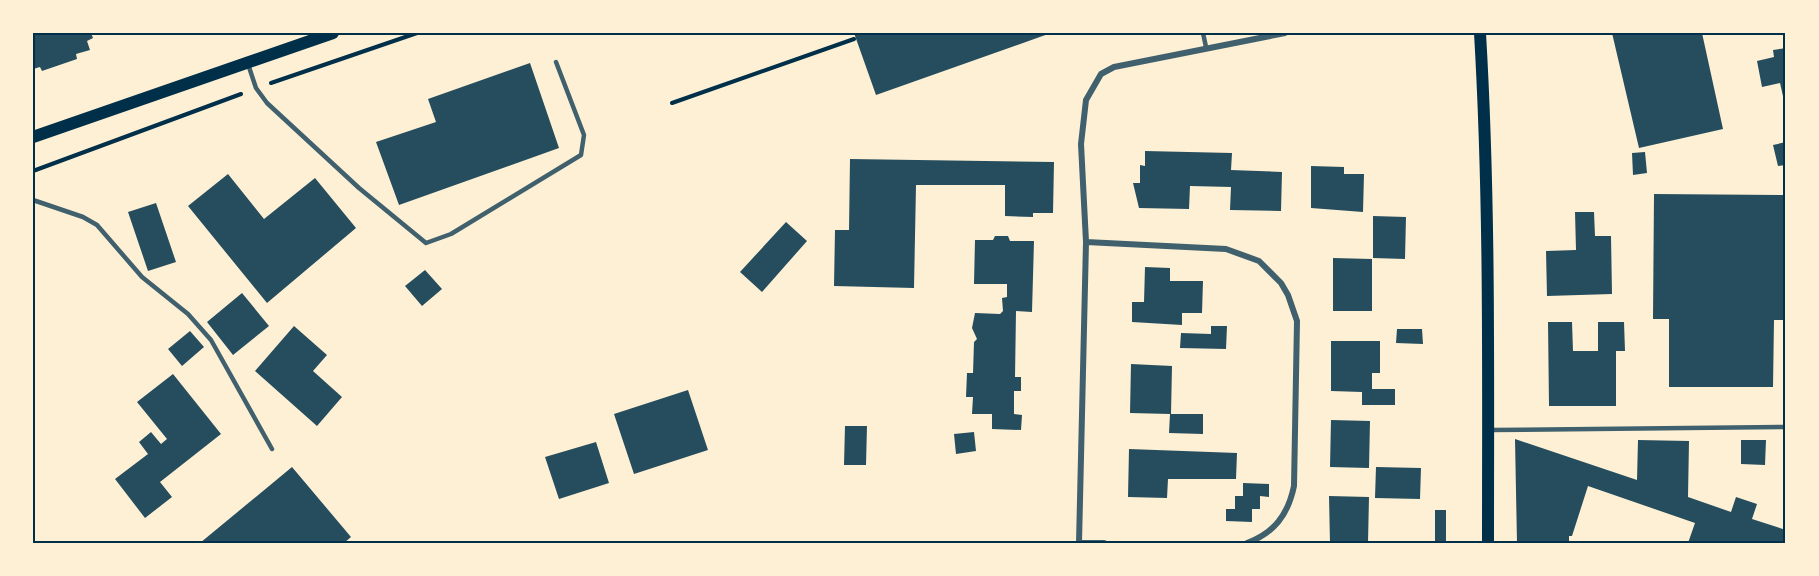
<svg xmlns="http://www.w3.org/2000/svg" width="1819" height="576" font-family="'Roboto Serif',serif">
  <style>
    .building { fill: #264d5e }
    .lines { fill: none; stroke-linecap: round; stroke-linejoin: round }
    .path { stroke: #003049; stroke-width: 4 }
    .service { stroke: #3f606c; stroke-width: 4.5 }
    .minor { stroke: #3f606c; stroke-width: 6 }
    .secondary { stroke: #003049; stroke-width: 12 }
    .neatline { fill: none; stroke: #003049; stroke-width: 2 }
  </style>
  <rect width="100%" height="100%" fill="#fdf0d5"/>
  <!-- building -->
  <path class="building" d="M33 33H91L93 38 87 41 90 50 76 54 77 59 42 71 40 67 33 69Z
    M854 33H1051L876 95Z
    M1612 33H1702L1723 129 1639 148Z
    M1786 48V105H1785L1780 83 1762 87 1757 61 1774 57 1773 50Z
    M530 63 559 148 399 205 376 142 436 122 428 99Z
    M1786 142V165L1778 166 1773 145Z
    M1145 151 1232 153 1231 170 1282 172 1281 211 1230 210 1231 187 1190 186 1189 209 1139 208 1133 183H1140V165L1145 166Z
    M1645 152 1647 173 1633 175 1632 153Z
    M850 159 1054 162 1053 213H1033V217L1005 216V185H916L914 288 834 286 835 230H849Z
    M1311 166 1344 167V174H1364L1363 212 1311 208Z
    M228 174 264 219 315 178 356 228 267 303 188 206Z
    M1654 194 1786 195V320H1774L1773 387H1669V319H1653Z
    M156 203 176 262 148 271 128 212Z
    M1575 212H1594L1595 236H1611L1612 294 1547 296 1546 251 1576 250Z
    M1373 216 1406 217 1405 259 1373 258Z
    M786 222 807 241 762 292 740 272Z
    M995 236H1008L1010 241H1034L1032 312 1016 311 1015 377H1021V391H1014V414L1022 415 1021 430 992 429V414H972L973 397H966L967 373H973L974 342 977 339 972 328 975 313 1000 314 1003 311 1002 298 1007 297V284H974L975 240H993Z
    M1333 258 1372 259V311H1333Z
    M1145 267 1170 268V281H1203L1202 313H1182V325L1132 322V302H1144Z
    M425 270 442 289 422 306 405 286Z
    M242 293 269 326 233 355 207 322Z
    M1548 322H1572L1573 351H1598V322H1624L1625 351H1616V406H1549Z
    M294 326 327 355 313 371 342 397 317 426 255 371Z
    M1211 326H1227L1226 349 1180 348 1181 333 1211 334Z
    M1397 329H1422L1423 344 1396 343Z
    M190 331 204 347 182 366 168 349Z
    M1331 341H1380V373H1372V389H1395V405H1362V392L1331 391Z
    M1131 364 1172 366 1171 414H1203V434L1169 433 1170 414 1130 413Z
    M173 374 221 434 160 482 172 497 145 518 115 479 148 454 139 442 151 432 161 444 167 439 137 402Z
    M688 390 708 450 634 474 614 414Z
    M1331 420 1370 421 1369 468 1330 467Z
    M845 426H867L866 465H844Z
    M974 432 976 451 956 454 954 434Z
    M1515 439 1637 480 1638 440 1689 441 1688 497 1731 512 1736 497 1757 504 1752 519 1786 530V543H1688L1695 523 1588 486 1572 536H1569V543H1517Z
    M1741 440H1766L1765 465 1741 464Z
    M596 442 609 483 559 499 545 457Z
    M1129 449 1237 453 1236 479H1168L1167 498 1128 497Z
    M292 467 351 537 344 543H200Z
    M1376 467 1421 468 1420 499 1375 498Z
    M1243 483 1269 484V497L1260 496V509H1252V522L1226 521V509H1235V496H1243Z
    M1329 496 1369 497 1368 543H1330Z
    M1435 510H1446V543H1435Z"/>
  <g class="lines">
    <!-- path -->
    <path class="path" d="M271 83 417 33
      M672 103 854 39
      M33 171 241 94"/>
    <!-- service -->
    <path class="service" d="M1203 33 1206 47
      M248 64 256 88 267 103 359 188 426 243 451 234 581 155 584 135 556 62
      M33 200 83 217 97 225 142 277 188 314 211 340 272 449
      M1489 430 1786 427"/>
    <!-- minor -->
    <path class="minor" d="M1086 242 1226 249 1259 261 1281 283 1288 295 1297 321 1294 486C1288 515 1274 533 1247 543
      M1079 543 1086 242 1081 144 1086 100 1101 74 1114 67 1285 33
      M1079 543H1104"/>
    <!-- secondary -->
    <path class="secondary" d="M1480 33C1490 203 1488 373 1488 543
      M33 137 333 33"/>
  </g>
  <!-- border -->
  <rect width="1819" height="576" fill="none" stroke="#fdf0d5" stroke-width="69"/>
  <rect x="34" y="34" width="1750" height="508" class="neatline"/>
</svg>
